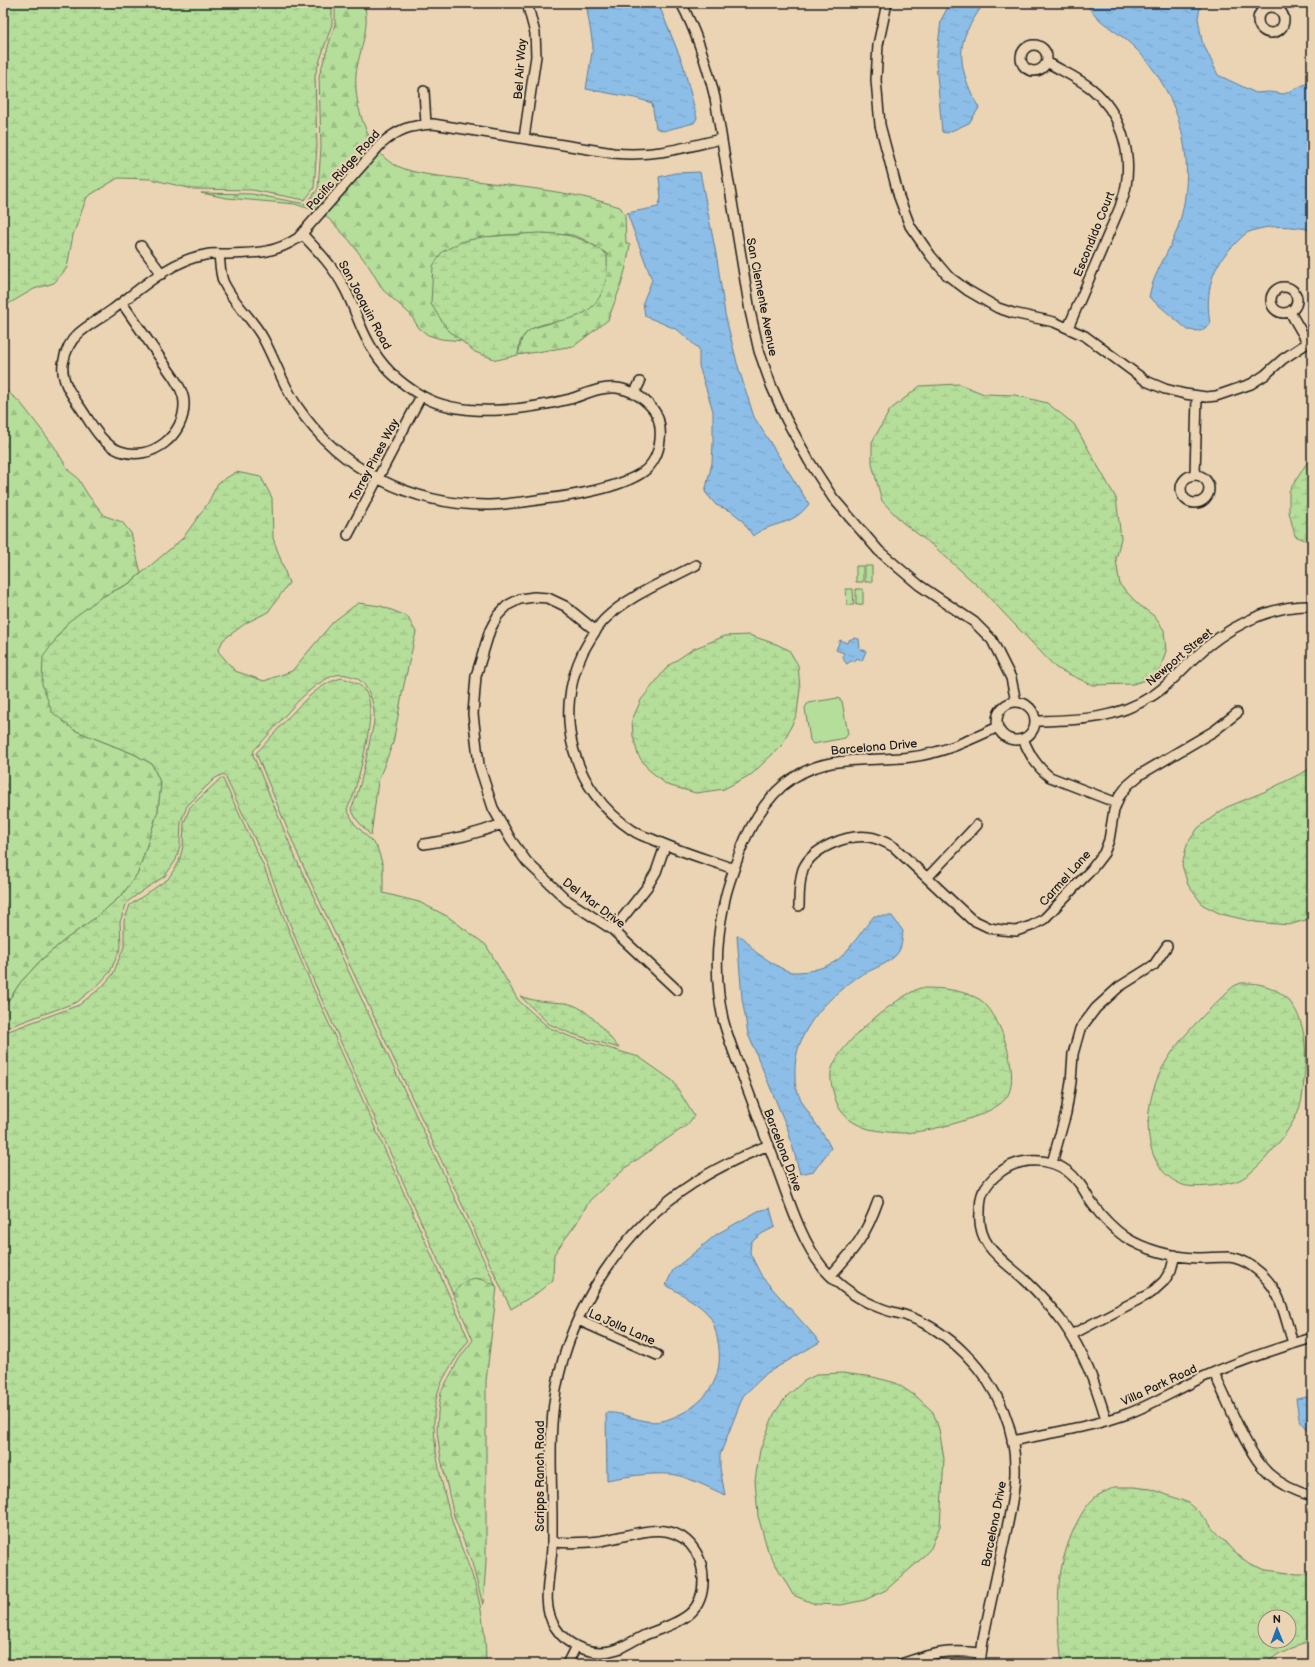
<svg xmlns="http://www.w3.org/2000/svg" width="1315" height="1667" font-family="'Balsamiq Sans',sans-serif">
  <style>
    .forest { fill: url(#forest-firs); stroke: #687d5b }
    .wetland { fill: url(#wetland-marsh); stroke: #687d5b; fill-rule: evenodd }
    .pitch { fill: #b5de9a; stroke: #687d5b }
    .water { fill: url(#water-ripples); stroke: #5f7d96 }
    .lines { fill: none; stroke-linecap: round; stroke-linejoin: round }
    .minor-casing { stroke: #1c1c1c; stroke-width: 12 }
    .minor { stroke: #ebd4b4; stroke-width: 9 }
    .labels { text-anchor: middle; stroke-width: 4; stroke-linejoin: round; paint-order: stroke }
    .street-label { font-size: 12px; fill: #1c1c1c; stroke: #ebd4b4 }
  </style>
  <defs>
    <pattern id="forest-firs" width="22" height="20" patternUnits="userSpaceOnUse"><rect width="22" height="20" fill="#b5de9a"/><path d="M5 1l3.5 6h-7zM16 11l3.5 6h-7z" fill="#9bbe84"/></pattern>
    <pattern id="wetland-marsh" width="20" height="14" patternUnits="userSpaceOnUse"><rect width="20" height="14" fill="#b5de9a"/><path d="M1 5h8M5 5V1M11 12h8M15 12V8" fill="none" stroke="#9bbe84"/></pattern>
    <pattern id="water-ripples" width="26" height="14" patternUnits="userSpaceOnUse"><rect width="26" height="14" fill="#8cbee8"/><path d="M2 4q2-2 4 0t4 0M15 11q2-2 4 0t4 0" fill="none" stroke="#78a3c6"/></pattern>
  </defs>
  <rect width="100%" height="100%" fill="#ebd4b4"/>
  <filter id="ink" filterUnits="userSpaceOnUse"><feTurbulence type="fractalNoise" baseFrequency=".025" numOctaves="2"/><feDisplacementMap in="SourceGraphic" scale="8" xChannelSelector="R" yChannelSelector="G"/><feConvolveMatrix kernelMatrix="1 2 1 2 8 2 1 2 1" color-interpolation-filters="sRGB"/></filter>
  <g filter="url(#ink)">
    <!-- forest -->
    <path class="forest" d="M335 3H364C371 28 359 50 356 74 355 88 357 103 361 116 367 135 378 158 397 166 417 175 441 176 462 179 515 187 569 190 620 207L625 215 626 243 630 245 626 267 621 285 608 320 574 346 518 355 522 338 530 329 554 322 606 279 607 254C597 247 584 238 572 235 566 234 559 235 553 234 522 233 491 235 461 242L447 329 463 341 441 339 428 335 419 328 410 314 383 290 370 268 350 241 329 219 316 211 295 204 227 198 201 193 252 194 306 204 318 189 321 147 319 76 335 24Z
      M3 388 20 402 54 446 69 471 77 477 88 495 105 516 122 522 131 533 141 573 130 583 100 598 74 730 134 754 152 764 161 784 158 811 138 873 122 895 99 915 66 939 41 960 20 983 3 1009Z
      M469 1278C478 1278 490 1280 497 1287L486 1381V1562L483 1605 472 1563 454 1516 441 1459 437 1432 438 1412 441 1392 459 1359 473 1340 453 1294 459 1285Z"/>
    <!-- wetland -->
    <path class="wetland" d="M3 3H332V24L315 75 317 147 314 188 305 200 252 190 193 189 150 179 118 178 87 197 73 235 67 268 54 283 34 289 3 307Z
      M538 233C570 234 580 236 607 254 607 266 608 279 603 290 585 334 540 311 522 338 519 342 519 350 518 355L497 360 475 352 447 329 431 304 433 266 442 252 461 242 482 237Z
      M959 384 984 394 1015 395 1047 403 1074 424 1116 498 1121 538 1116 560 1120 585 1138 604 1154 616 1164 630 1166 651 1158 676 1133 684 1092 685 1056 668 980 588 936 548 902 522 882 501 872 464V442L890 410 920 386Z
      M1312 455V543L1295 536 1289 512V491Z
      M236 472 261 477 272 498 273 538 289 583 268 612 246 623 223 640 218 651 235 671 264 681 292 671 333 622 358 603 381 606 407 616 416 632 403 689 393 743 378 781 371 836 357 820 351 809C361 789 364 766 369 745 370 736 374 727 374 718 375 704 368 682 354 677 347 675 340 673 333 676 303 687 277 728 254 750L253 755 296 859 496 1286C476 1274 467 1276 453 1294L302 955 267 865 225 776 223 774 214 779 187 806 181 822 180 845 176 860 165 876 148 887 127 902 120 922 121 947 110 972 99 984 77 1002 3 1029V1009L20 983 41 960 66 939 99 915 122 895 138 873 158 811 161 784 152 764 134 754 74 730 52 712 42 684 43 657 68 622 100 598 130 583 183 538 208 503 218 483Z
      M749 635 776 644 789 650 798 665 800 688 797 714 782 745 752 774 724 789 696 793 667 785 648 769 638 755 633 736 632 720 641 700 668 666 693 649 725 636Z
      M342 678C352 681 362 684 367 694 377 715 359 774 353 797L347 809 354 823 377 847 383 866V893L419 902 447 916 486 945 518 1000 548 1027 571 1037 639 1057 673 1081 694 1116 687 1125 628 1166 590 1200 576 1224 554 1254 553 1280 537 1293 511 1309 299 857 256 753C279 731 310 684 342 678Z
      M1312 768V918L1289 925 1255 922 1221 914 1203 905 1188 885 1182 865 1187 844 1198 828 1225 808 1266 791Z
      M222 777 264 867 299 956 469 1340C459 1354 443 1375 438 1392 427 1426 441 1483 451 1517 458 1543 471 1566 477 1592 483 1616 486 1640 486 1664H3V1033L79 1005 102 987 113 974 124 947V921L130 905 168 879 179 862 183 846 184 823 190 807Z
      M1241 983C1300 981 1310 1032 1304 1080 1303 1088 1303 1098 1300 1106 1293 1126 1279 1143 1265 1159 1257 1167 1246 1179 1234 1182 1222 1185 1194 1189 1183 1185 1141 1169 1143 1112 1158 1077 1173 1043 1202 1017 1228 991L1234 986Z
      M920 988C941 988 960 989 979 999 1000 1011 1020 1074 1008 1095 998 1116 925 1133 902 1133 892 1133 880 1131 869 1129 855 1125 841 1116 836 1101 833 1092 830 1081 831 1072 836 1045 895 998 920 988Z
      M520 996C535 1002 549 1002 565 1003 588 1006 605 1032 619 1048L572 1034 549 1024Z
      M843 1373 873 1377 896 1383 917 1397 933 1412 939 1429 944 1459 940 1526 931 1548 918 1562 886 1590 865 1600 841 1605 815 1604 793 1595 768 1551 758 1516 755 1480 760 1450 774 1414 786 1397 804 1381 818 1374Z
      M1114 1487H1134L1151 1489 1189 1503 1197 1510 1234 1552 1250 1564 1266 1570 1297 1574H1312V1642C1295 1646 1278 1651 1266 1664H1062C1059 1639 1057 1612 1059 1587 1060 1561 1074 1518 1093 1499 1098 1494 1108 1491 1114 1487ZM1265 1617H1289V1641H1265Z"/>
    <!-- pitch -->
    <path class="pitch" d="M856 566H863V582H856Z
      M865 566H872V582H865Z
      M846 589H853L854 605H847Z
      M856 589H863V604L856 605Z
      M838 698 842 701 848 734 845 738 813 744 810 740 805 708 808 703Z"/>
    <!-- water -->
    <path class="water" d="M586 3H658L683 64 697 118 694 123 663 131 656 128 652 103 635 98 586 89 593 46Z
      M950 3H985L982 6C976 15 970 24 966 33 955 58 967 86 979 108L969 123 947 133 942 132 936 63 941 20Z
      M1084 3H1201L1198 18 1202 41 1218 75 1256 93 1269 92 1284 94 1312 81V230C1292 226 1269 224 1249 232 1244 234 1239 240 1235 244 1211 266 1205 292 1210 324L1201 331 1188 330 1149 297C1153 273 1169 253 1177 230 1199 167 1182 94 1134 47 1124 37 1112 30 1101 21 1095 15 1090 9 1084 3Z
      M700 172 717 259 725 314 737 363 754 417 809 504C791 528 773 520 753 536L742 520 731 511 716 505 705 492 712 463 713 443V411L699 366V349L678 330 645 316 643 302 652 280 627 213 658 207 661 198 659 177 675 173Z
      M854 638 859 639 860 649 866 651 862 661 857 658 855 661H851L847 664C844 662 842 656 844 653L836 650 840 640 847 643 849 640Z
      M874 916H892L903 931C902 940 902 950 895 956 884 967 867 970 855 979 825 1000 794 1033 795 1072 795 1077 795 1083 796 1088 803 1109 821 1128 831 1148L814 1171 800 1174 788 1130 748 1034 742 998 737 936C747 936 750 948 757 953 765 958 783 971 792 972 807 973 831 967 841 957 853 945 863 929 874 916Z
      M770 1208 775 1227 763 1233 751 1242 750 1253 762 1277 820 1342 767 1373 743 1396 720 1455V1468L725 1495C712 1489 684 1475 670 1474 649 1473 628 1476 607 1480L606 1413C627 1411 643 1427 666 1420 705 1407 727 1379 717 1337 715 1328 713 1319 706 1312 695 1301 679 1293 666 1285L673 1270 717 1234 758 1211Z
      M1312 1396V1435L1299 1419 1296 1399Z"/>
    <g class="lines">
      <!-- minor casing -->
      <g class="minor-casing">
        <path id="minor" d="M681 3C697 33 707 65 715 98L750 311 759 351 771 385 786 419 809 461 833 498 879 551 919 585 974 622 992 640 1011 678 1016 702
          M887 3 878 45 876 80 880 125 899 197 910 226 931 256 947 275 967 290 998 308 1013 313 1054 322 1085 336 1146 381 1165 389 1185 394 1206 397 1216 396 1251 384 1265 375 1283 359 1312 340
          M1258 20a13 13 0 1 1 26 0a13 13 0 1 1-26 0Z
          M1021 58a13 13 0 1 1 26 0a13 13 0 1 1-26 0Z
          M1047 62C1062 71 1078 78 1092 89 1120 112 1132 151 1126 186 1125 193 1122 200 1120 207L1068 328
          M424 91 426 124
          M524 138 536 56 535 33 527 3
          M141 246 162 274
          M219 254C220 263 220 272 223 281 232 302 252 318 263 338 275 360 283 385 297 406 340 470 413 506 490 505 508 504 526 502 544 499 572 496 620 488 643 472 653 465 659 452 660 440 661 430 660 418 653 409 644 398 631 390 617 388 601 386 584 395 570 399 526 410 462 419 422 396 399 383 381 366 369 343 359 326 354 306 345 289 334 267 318 251 302 234
          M1271 300a13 13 0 1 1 26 0a13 13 0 1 1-26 0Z
          M122 303 174 378C179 386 184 394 184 403 185 435 152 462 120 451 101 444 91 423 80 407 71 394 61 381 63 364 65 353 70 341 78 334 88 325 101 318 112 310 139 290 171 260 205 255 212 253 219 254 226 254 254 253 274 254 298 238L381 144C400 128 409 126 433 124L613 153C654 157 683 148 721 139
          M1290 312 1308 343
          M634 394 640 382
          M1181 489a14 14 0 1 1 28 0a14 14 0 1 1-28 0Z
          M1195 475 1197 396
          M348 535 421 396
          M696 565C666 581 628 596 605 619 596 628 589 641 583 652 552 716 573 791 632 830 638 834 645 837 652 839 678 851 706 859 734 869
          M596 631 565 606 548 598 534 597 520 599 508 605 498 615 490 630 476 676 473 714 479 765 493 808 511 840 527 862 567 900 613 930 677 990
          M997 721a19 19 0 1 1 38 0a19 19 0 1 1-38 0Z
          M1036 721C1079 720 1114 720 1152 696 1168 686 1180 672 1193 659 1223 630 1269 604 1312 606
          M1023 739C1030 755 1036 766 1050 777L1117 803
          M424 844C452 840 476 834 502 824
          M927 878 977 825
          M799 906C799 894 799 881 803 869 812 848 847 834 869 837 878 838 887 843 894 847L971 919 990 928 1002 930 1016 931 1031 926 1044 919 1091 870 1104 853 1109 840 1114 810 1119 797 1128 785 1141 774 1214 731 1237 713
          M613 930 647 887 656 872 665 846
          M1052 1163 1066 1113 1071 1082 1073 1054 1080 1029 1096 1008 1119 987 1154 965 1167 946
          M831 1275C855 1249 866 1235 878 1201
          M578 1320 657 1355
          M1071 1335 1151 1293 1164 1281 1171 1270 1175 1255
          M1214 1373C1228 1401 1246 1452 1268 1473 1280 1484 1297 1492 1312 1496
          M1106 1419C1096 1386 1084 1352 1063 1323 1052 1308 1039 1293 1025 1280 1003 1260 977 1246 980 1213 980 1206 980 1198 983 1192 990 1178 1006 1165 1022 1162 1044 1158 1065 1164 1079 1183 1085 1190 1088 1199 1094 1206 1102 1217 1114 1229 1125 1237 1145 1250 1173 1257 1197 1258 1207 1258 1217 1257 1228 1257 1245 1258 1262 1272 1272 1286 1283 1302 1287 1325 1293 1343
          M1012 1441C1050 1433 1091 1427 1127 1414 1153 1404 1176 1390 1201 1378 1237 1362 1274 1349 1312 1338
          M552 1542C568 1543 584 1543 600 1541 629 1537 666 1518 690 1544 698 1553 703 1566 703 1579 704 1619 673 1623 643 1636 635 1640 626 1645 618 1649 594 1657 568 1648 555 1627 540 1604 551 1573 552 1547 552 1539 552 1531 552 1523 552 1479 548 1434 556 1390 570 1309 623 1228 692 1184 716 1168 742 1156 769 1145
          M567 1664 576 1646
          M901 1664C934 1652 946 1650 981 1653
          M980 1664 983 1640C989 1610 996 1580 1002 1550 1013 1501 1024 1461 1004 1412 987 1370 950 1331 907 1316 899 1313 891 1312 883 1309 861 1301 839 1286 823 1268 799 1238 787 1193 773 1157 763 1130 753 1104 743 1077 736 1058 728 1039 723 1019 715 982 716 941 724 904 726 890 732 876 736 863 746 832 765 796 793 778 829 754 871 762 911 757 943 753 970 740 998 727"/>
      </g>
      <!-- minor -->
      <use href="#minor" class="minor"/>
    </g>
  </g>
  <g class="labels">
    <!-- street labels -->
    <g class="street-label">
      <text transform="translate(520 69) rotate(-86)" y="4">Bel Air Way</text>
      <text transform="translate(343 170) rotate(-48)" y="4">Pacific Ridge Road</text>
      <text transform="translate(1094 234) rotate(-68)" y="4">Escondido Court</text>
      <text transform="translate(762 297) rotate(79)" y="4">San Clemente Avenue</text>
      <text transform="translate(365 305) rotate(62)" y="4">San Joaquin Road</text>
      <text transform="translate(374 460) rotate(-62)" y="4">Torrey Pines Way</text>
      <text transform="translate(1179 657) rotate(-40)" y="4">Newport Street</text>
      <text transform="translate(874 747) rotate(-5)" y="4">Barcelona Drive</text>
      <text transform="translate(1065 878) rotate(-48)" y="4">Carmel Lane</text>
      <text transform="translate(594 903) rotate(37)" y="4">Del Mar Drive</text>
      <text transform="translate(783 1150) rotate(69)" y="4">Barcelona Drive</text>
      <text transform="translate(622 1327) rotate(24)" y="4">La Jolla Lane</text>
      <text transform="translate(1159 1385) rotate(-25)" y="4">Villa Park Road</text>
      <text transform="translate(540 1476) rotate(-90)" y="4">Scripps Ranch Road</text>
      <text transform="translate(994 1524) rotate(-79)" y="4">Barcelona Drive</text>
    </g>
  </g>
  <!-- margin -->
  <rect width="1315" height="1667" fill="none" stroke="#ebd4b4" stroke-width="16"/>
  <rect x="8" y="8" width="1299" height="1651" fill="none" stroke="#1c1c1c" stroke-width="1.5" filter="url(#ink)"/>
  <!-- north arrow -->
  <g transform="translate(1277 1629) rotate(359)"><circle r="19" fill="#ebd4b4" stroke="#988a77"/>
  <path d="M0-3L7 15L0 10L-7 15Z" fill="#1f6fb2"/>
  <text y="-6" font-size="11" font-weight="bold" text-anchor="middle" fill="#1c1c1c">N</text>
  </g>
</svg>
